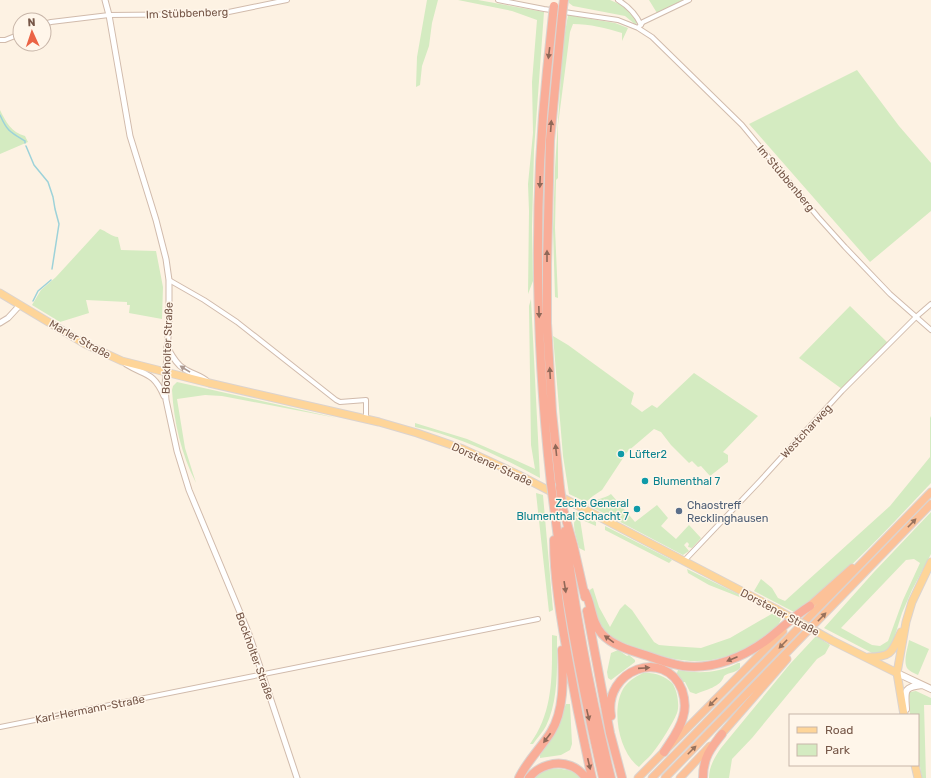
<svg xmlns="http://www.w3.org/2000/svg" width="931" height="778" font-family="Rubik,sans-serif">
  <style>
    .green { fill: #d4ebc1; fill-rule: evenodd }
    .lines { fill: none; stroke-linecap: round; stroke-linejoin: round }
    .stream { stroke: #9dd2d9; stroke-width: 1.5 }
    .minor-casing { stroke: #d1bbac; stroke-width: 6 }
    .tertiary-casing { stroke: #d1bbac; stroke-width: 7 }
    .secondary-casing { stroke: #d4bba9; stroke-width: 8 }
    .primary-casing { stroke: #dbd3cf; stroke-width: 9 }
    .trunk-casing { stroke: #dbd3cf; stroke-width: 9 }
    .motorway-casing { stroke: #dbd3cf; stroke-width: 10 }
    .minor { stroke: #fff; stroke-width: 4 }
    .tertiary { stroke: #fff; stroke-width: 5 }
    .secondary { stroke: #fff; stroke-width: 6 }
    .primary { stroke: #fed599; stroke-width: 7 }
    .trunk { stroke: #fcc198; stroke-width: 7 }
    .motorway { stroke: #f9ad98; stroke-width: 8 }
    .primary-bridge-casing { stroke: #dbd3cf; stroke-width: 9; stroke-linecap: butt }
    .motorway-bridge-casing { stroke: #dbd3cf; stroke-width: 10; stroke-linecap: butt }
    .primary-bridge { stroke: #fed599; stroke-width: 7 }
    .motorway-bridge { stroke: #f9ad98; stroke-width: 8 }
    .oneway { fill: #906858 }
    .oneway2 { fill: #ad9a91 }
    .oneway3 { fill: #98725c }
    .culture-dot { fill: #0f9aa8; stroke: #fff6ea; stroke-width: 1.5 }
    .service-dot { fill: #5c6f8a; stroke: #fff6ea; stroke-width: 1.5 }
    .labels { text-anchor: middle; stroke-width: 3; stroke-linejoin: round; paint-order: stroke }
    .street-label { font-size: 11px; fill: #765748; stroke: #fff6ea }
    .culture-label { font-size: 11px; fill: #0d838f; stroke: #fff6ea; text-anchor: start }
    .service-label { font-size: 11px; fill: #4e5e75; stroke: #fff6ea; text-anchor: start }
  </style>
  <rect width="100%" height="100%" fill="#fdf2e3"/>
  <!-- green -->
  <path class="green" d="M427 0H438L432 23 429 46 422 66 420 85 416 87 417 57Z
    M458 0H478L544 12 534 150 532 227 533 281 528 294 529 211 528 184 533 133 532 82 537 20 512 11Z
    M569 0H610L626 7 638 19 636 25 625 16 573 6 569 3Z
    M649 0H683L657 13Z
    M568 15 615 23 628 28 622 41V33C606 28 590 24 573 24L570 32 558 125V178L556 180 555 228 558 298 555 297 553 229 555 168 563 44Z
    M857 70 899 126 931 163V211L870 262 749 124Z
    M0 110C6 122 11 132 25 136L28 142 0 154Z
    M100 229C106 231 112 237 118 237L121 250 156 251 163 287 162 319 129 313 130 305H127V302L86 300 89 313 60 322 32 305 41 290 56 277Z
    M531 299 540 478C501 457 459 436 415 427V423L467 439 513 459 535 469 531 445 529 306Z
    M850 306 888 343 842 389 799 358Z
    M553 336 568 345 634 393 631 404 642 412 652 405 657 408 694 373 758 416 723 452 728 455V462L710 476 701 466 698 467 692 461 689 463 671 445 661 432 654 429 627 452 602 490 593 496 586 502 569 494 563 456Z
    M177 382 337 418 222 396 205 395 177 399 185 448 196 483C181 453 174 423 172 390L173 386Z
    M931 416V483C888 528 846 576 794 612L754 591 761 579 772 588 778 598 785 601 890 506 930 457V418Z
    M536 493 543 495 553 610 549 612Z
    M611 494 635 522 657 505 668 518 661 526 676 539 689 525 701 538 692 548 688 547 689 544 687 542 684 545 689 551 683 555 588 505C594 499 604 499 611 494Z
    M576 512 596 522V526L580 519 585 551 579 548C577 539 572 527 575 518H578L575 514Z
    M931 512V554L912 590 902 613 892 645 887 651 881 653H872L824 628 874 572ZM914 559 920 563 903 600 888 641 880 646 872 645 841 628 906 560Z
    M605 526 672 560 669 563 605 530Z
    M687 569 738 594 742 598 709 585 688 573Z
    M593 588 599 607 610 627 620 609 625 604 632 610 654 642 659 645 670 646 701 648 730 638 775 612 779 615 781 619C778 629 767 636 758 642 715 667 687 665 642 650 628 645 612 640 602 628 594 619 592 603 589 591L591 589Z
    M552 635 557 636C557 665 559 699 546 726 543 732 537 738 533 744H530C554 711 552 674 552 635Z
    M816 636 830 645 825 654 817 659 752 738 732 759 729 778H709C709 766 715 757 721 748L790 664Z
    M909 640 929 649 918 675C914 673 909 671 907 668 903 661 908 647 909 640Z
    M618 650 627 656 629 655 635 660V662L611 680 608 678 607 672 611 653Z
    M738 663H740V668C736 673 729 672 724 676 721 687 705 690 696 694L690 692 685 682H682L676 676 678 670C699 674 719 673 738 663Z
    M643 673C653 672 665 676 672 683 677 689 680 705 677 713 673 723 661 742 654 751 650 757 644 761 639 767 619 753 611 710 623 689 628 681 635 677 643 673Z
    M916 691 931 698V705H924L926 778H922L918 755V715H910L909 695 910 692Z
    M566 704H570L572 744 570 750 561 755 540 758V755L554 734Z
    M547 768C560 769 573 768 582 778H535L540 772Z"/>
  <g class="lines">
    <!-- stream -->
    <path class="stream" d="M0 115C7 131 10 132 25 141V143
      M26 146 34 165 48 182 53 197 55 209 59 224 52 269
      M33 301 38 291 51 280"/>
    <!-- minor casing -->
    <g class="minor-casing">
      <path id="minor" d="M498 0 544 9 618 20 638 28 652 37 742 125 818 217 845 247 890 294 931 330
        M618 0C628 6 636 14 641 25
        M44 24 51 22 109 15 219 14 287 0
        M638 28 643 22 689 0
        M0 40H5L20 34
        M169 280 204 300 237 322 336 400 340 402 366 400V420
        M684 561 760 481 842 391 916 317 931 304
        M0 727 538 619"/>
    </g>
    <!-- tertiary casing -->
    <g class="tertiary-casing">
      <path id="tertiary" d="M105 0 109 15 130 136 156 220 166 259 169 280V320L165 387 166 400 177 451 189 490 249 634 297 778
        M0 323 8 318 20 305
        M167 347C171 354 176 364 183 368 191 374 201 375 208 382
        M126 364C145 376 153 371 164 396"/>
    </g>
    <!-- secondary casing -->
    <g class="secondary-casing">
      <path id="secondary" d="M897 673 931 689
        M906 709C905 691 903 687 922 685"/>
    </g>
    <!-- primary casing -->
    <g class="primary-casing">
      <path id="primary" d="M0 293 85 344 122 361 209 383 379 422 417 433 463 449 519 475 776 609
        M831 640 897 673
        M869 657C892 657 892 652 901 632
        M904 715 897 673 906 622 912 602 931 562
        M915 765 918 778"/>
    </g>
    <!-- trunk casing -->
    <g class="trunk-casing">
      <path id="trunk" d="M806 609 852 568
        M719 737 787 659
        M638 778 783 631
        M652 778 931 492
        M665 778 931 504
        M680 778 710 746"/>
    </g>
    <!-- motorway casing -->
    <g class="motorway-casing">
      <path id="motorway" d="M563 7 564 0
        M551 484C536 348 533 207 547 71 549 52 551 33 553 14
        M560 488 552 412 547 323V264L550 140 562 16
        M554 507C565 598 582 688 603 778
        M563 509 573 544 585 597
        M565 531C575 614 591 697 611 778
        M554 540C554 579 561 619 568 658 575 698 583 738 592 778
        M585 592C592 605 591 622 602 634 613 646 632 651 648 656 659 660 671 664 683 666 713 670 744 657 768 639 782 628 795 615 810 606
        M587 611 610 733 622 778
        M611 716C603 670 665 647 682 690 685 699 686 708 683 717 680 730 671 741 664 752
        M519 778C527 761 541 748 551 732 565 709 563 677 562 650
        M529 778C538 766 556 760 571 766 577 768 582 773 586 778
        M703 778C703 758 710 749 722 734"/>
    </g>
    <!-- minor -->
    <use href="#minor" class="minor"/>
    <!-- tertiary -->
    <use href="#tertiary" class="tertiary"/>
    <!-- secondary -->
    <use href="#secondary" class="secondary"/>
    <!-- primary -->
    <use href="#primary" class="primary"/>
    <!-- trunk -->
    <use href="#trunk" class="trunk"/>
    <!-- motorway -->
    <use href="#motorway" class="motorway"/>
    <!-- primary-bridge casing -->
    <g class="primary-bridge-casing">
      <path id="primary-bridge" d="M776 609 831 640"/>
    </g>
    <!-- motorway-bridge casing -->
    <g class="motorway-bridge-casing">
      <path id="motorway-bridge" d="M553 14 554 6
        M562 16 563 7
        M551 484 554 507
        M560 488 563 509"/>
    </g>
    <!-- primary-bridge -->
    <use href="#primary-bridge" class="primary-bridge"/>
    <!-- motorway-bridge -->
    <use href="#motorway-bridge" class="motorway-bridge"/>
  </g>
  <!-- one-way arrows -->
  <defs><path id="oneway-solid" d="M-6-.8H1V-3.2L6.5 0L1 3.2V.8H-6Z"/></defs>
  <g class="oneway">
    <use href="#oneway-solid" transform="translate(549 53) rotate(97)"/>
    <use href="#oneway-solid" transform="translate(551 126) rotate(-86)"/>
    <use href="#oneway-solid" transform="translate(540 182) rotate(92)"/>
    <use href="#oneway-solid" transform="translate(547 256) rotate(-90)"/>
    <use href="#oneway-solid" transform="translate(539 312) rotate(88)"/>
    <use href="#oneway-solid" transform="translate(550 373) rotate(-93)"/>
    <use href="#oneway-solid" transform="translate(556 450) rotate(-96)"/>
    <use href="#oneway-solid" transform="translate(565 587) rotate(81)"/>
    <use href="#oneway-solid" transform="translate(609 639) rotate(-144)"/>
    <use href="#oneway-solid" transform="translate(732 659) rotate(157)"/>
    <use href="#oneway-solid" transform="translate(644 668) rotate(-4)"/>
    <use href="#oneway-solid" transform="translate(588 715) rotate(77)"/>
    <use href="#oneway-solid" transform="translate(547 738) rotate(127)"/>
    <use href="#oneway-solid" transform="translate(589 764) rotate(77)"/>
  </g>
  <use class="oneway2" href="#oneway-solid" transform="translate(185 369) rotate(-148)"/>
  <g class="oneway3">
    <use href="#oneway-solid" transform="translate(912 523) rotate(-46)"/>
    <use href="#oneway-solid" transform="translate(822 617) rotate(-46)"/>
    <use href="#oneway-solid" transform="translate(783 644) rotate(134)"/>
    <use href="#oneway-solid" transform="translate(713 702) rotate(135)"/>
    <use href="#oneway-solid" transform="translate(692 750) rotate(-45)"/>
  </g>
  <!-- markers -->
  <g class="culture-dot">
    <circle cx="621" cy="454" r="4"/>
    <circle cx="645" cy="481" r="4"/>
    <circle cx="637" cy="509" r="4"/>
  </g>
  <circle class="service-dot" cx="679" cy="511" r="4"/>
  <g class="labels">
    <!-- street labels -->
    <g class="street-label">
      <text transform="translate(187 13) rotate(-2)" y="4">Im Stübbenberg</text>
      <text transform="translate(786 178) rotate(50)" y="4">Im Stübbenberg</text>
      <text transform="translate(80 339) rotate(29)" y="4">Marler Straße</text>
      <text transform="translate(167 348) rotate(-88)" y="4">Bockholter Straße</text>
      <text transform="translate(806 431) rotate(-47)" y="4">Westcharweg</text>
      <text transform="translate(492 464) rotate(25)" y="4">Dorstener Straße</text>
      <text transform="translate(780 612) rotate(28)" y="4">Dorstener Straße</text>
      <text transform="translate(255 656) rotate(70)" y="4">Bockholter Straße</text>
      <text transform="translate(90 709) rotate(-11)" y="4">Karl-Hermann-Straße</text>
    </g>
    <!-- culture labels -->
    <g class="culture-label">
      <text x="629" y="458">Lüfter2</text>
      <text x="653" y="485">Blumenthal 7</text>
      <text x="629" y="507" text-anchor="end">Zeche General<tspan x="629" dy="13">Blumenthal Schacht 7</tspan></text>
    </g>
    <!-- service labels -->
    <g class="service-label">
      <text x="687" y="509">Chaostreff<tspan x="687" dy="13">Recklinghausen</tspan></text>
    </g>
  </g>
  <!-- legend -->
  <rect x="789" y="714" width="130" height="52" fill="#fff6ea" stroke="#c8b6a9"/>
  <rect x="797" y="727" width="20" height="6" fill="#fed599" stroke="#c8b6a9"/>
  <text x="825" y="734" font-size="12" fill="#765748">Road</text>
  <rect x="797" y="744" width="20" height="12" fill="#d4ebc1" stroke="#c8b6a9"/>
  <text x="825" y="754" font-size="12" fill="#765748">Park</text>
  <!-- north arrow -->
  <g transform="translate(32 32) rotate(357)"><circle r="19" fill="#fff6ea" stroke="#c8b6a9"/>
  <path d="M0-3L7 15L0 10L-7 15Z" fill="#eb6344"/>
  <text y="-6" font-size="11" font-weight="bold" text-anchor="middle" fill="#765748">N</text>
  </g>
</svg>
